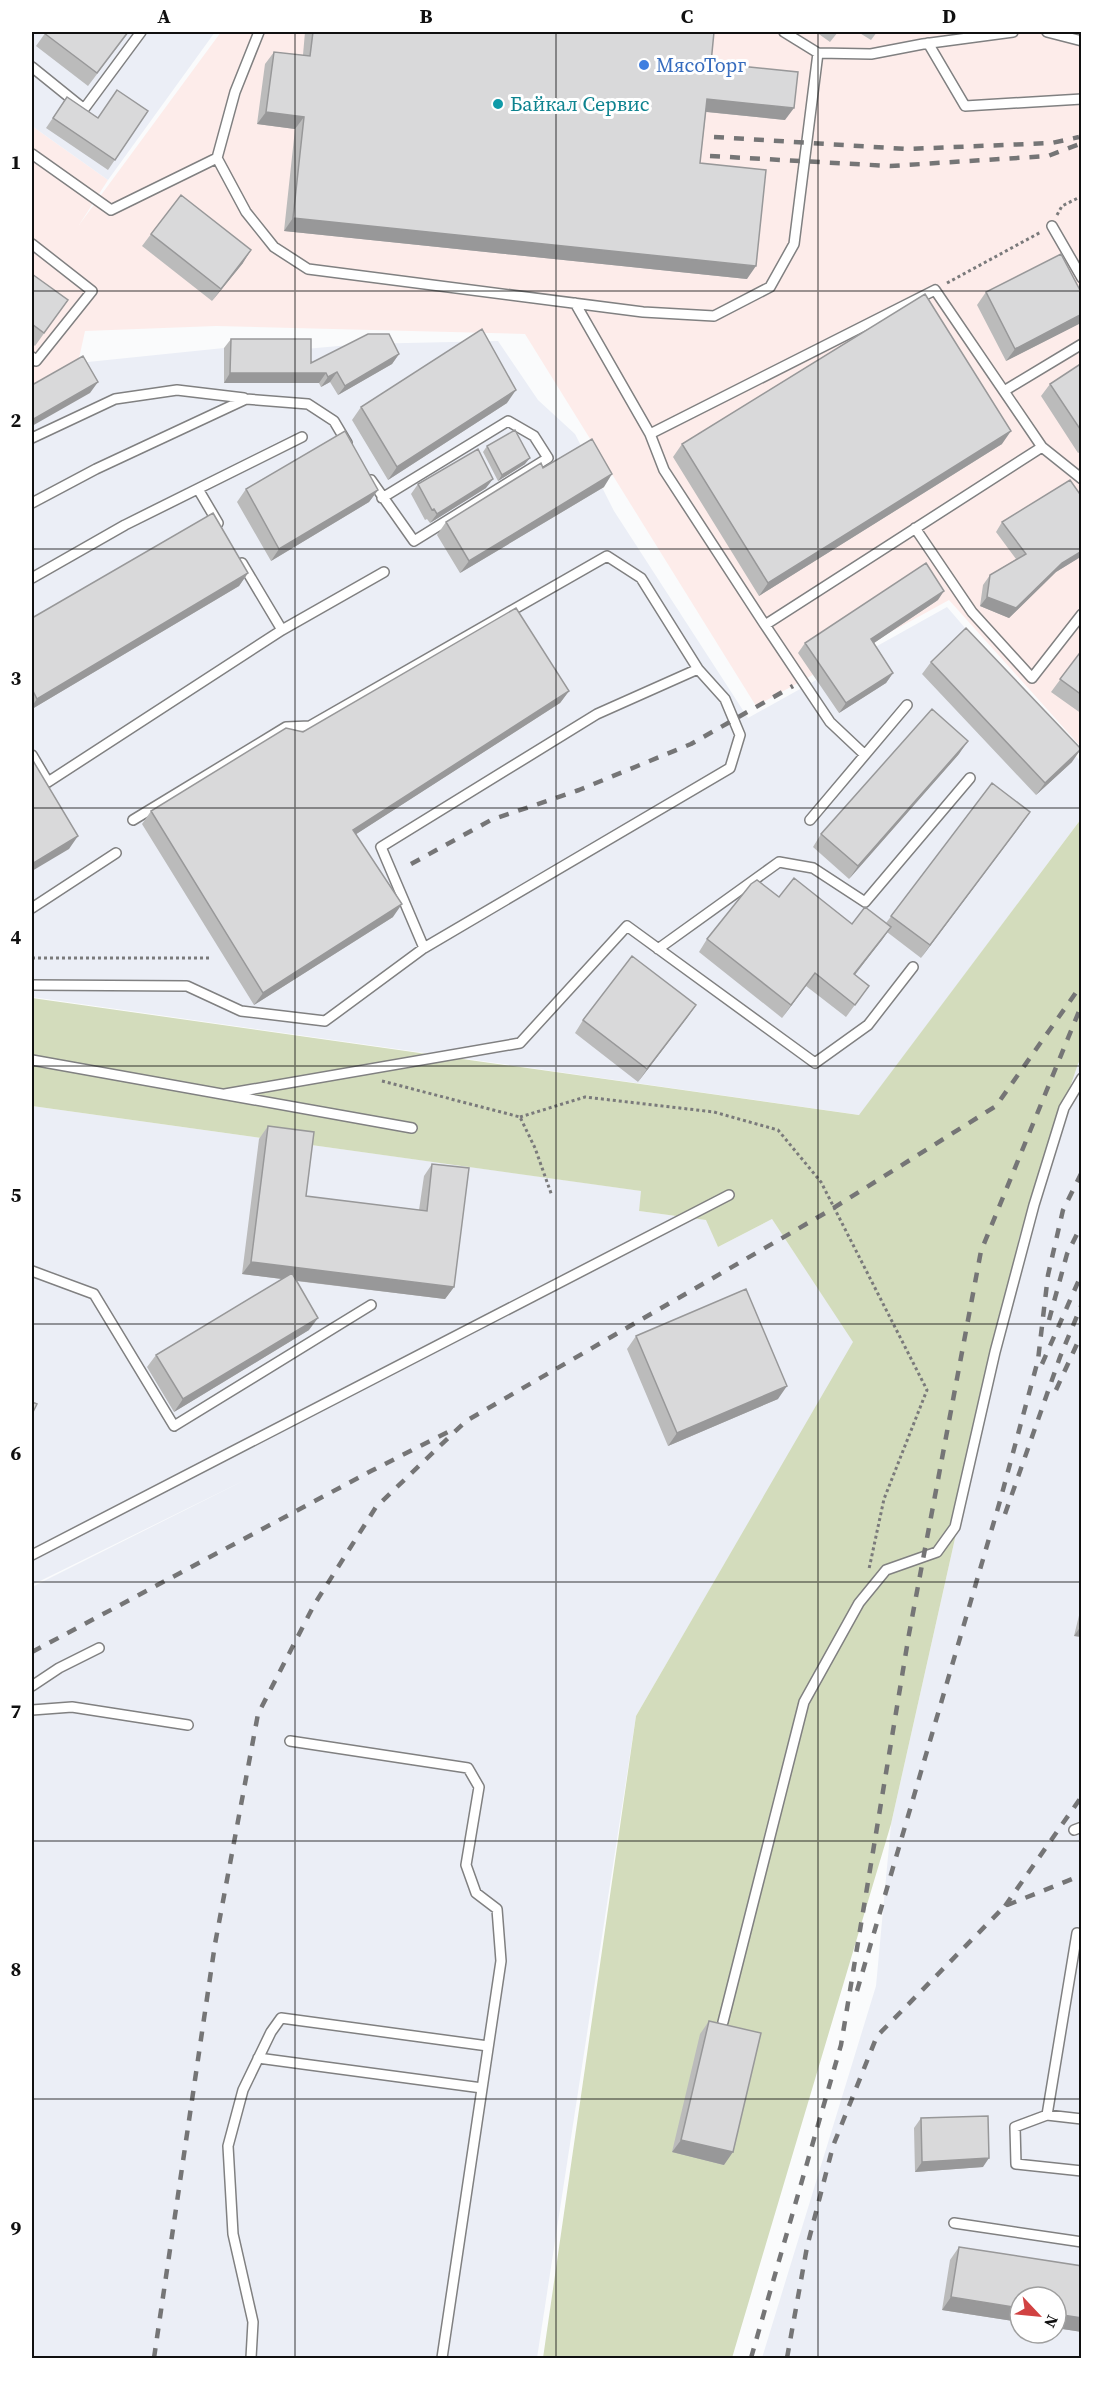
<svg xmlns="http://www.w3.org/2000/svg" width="1113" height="2390" font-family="'Source Serif 4',serif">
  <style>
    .commercial { fill: #fdecea }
    .built { fill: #ebeef6; fill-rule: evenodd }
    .green { fill: #d3dcbc }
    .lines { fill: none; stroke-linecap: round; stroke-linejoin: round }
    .service-casing { stroke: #808081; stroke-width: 12 }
    .path { stroke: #7a7a7b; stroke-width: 3; stroke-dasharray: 3 3; stroke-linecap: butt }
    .service { stroke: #fff; stroke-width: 9 }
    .rail { stroke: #757576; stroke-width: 4.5; stroke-dasharray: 10 10; stroke-linecap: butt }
    .wall { fill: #bbb }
    .shaded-wall { fill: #989899 }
    .building { fill: #d9d9da; stroke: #989899; stroke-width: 1.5 }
    .grid { fill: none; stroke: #101010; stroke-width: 1.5; stroke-opacity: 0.55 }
    .shop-dot { fill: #3f7fe0; stroke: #fff; stroke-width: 2 }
    .culture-dot { fill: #0f9aa8; stroke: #fff; stroke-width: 2 }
    .labels { text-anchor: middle; stroke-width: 6; stroke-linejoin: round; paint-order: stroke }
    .shop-label { font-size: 20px; fill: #366cbe; stroke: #fff; text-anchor: start }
    .culture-label { font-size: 20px; fill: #0d838f; stroke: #fff; text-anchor: start }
    .neatline { fill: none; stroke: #101010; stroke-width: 2 }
    .grid-label { font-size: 20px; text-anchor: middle; font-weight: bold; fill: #101010 }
  </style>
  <rect width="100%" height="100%" fill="#fafbfc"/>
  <!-- commercial -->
  <path class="commercial" d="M221 32H1081V747L949 600 756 706 525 334 216 326 85 331 78 363 32 390V126L108 180 79 225Z"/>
  <!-- built -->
  <path class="built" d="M32 32H215L108 180 32 126Z
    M498 341 538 400 575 434 614 511 748 718 947 607 1081 762V819L860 1115 32 997V391L78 363 224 348 305 349 361 344Z
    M1081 1058V2358H762L876 1986 891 1824 995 1360 1019 1238 1078 1064ZM1020 2297H1056V2333H1020Z
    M32 1106 642 1191 639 1211 707 1220 718 1247 772 1219 854 1342 636 1716 537 2358H32V1587L247 1479 32 1585Z"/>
  <!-- green -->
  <path class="green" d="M1081 819V1058L1078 1064 1019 1238 995 1360 891 1824 732 2358H543L636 1716 853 1342 772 1219 718 1247 706 1220 639 1211 641 1191 32 1106V998L859 1115Z"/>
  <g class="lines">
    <!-- service casing -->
    <g class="service-casing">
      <path id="service" d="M784 32 818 53 871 54 923 44 1013 32
        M1047 32 1082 41
        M928 43 965 106 1082 99
        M32 67 84 109 141 32
        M32 154 111 210 217 158 235 92 259 32
        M217 158 246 212 274 247 308 269 643 312 714 316 770 287 794 244 818 53
        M1052 226 1082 278
        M32 244 92 291 36 361 32 357
        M575 303 650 434 664 470 765 625 1042 447 935 290 650 434
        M1004 391 1082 344
        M32 438 115 399 177 390 244 398
        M1042 447 1082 479
        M371 480 414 541 548 458 534 436 508 421 382 498
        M198 489 218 523
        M32 503 96 469 246 399 308 404 334 421 347 443
        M915 528 972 612 1032 678 1082 614
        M242 563 282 630
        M32 578 125 525 302 437
        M765 625 830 722 865 755
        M32 755 48 782 282 630 384 572
        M133 820 286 727 310 726 607 556 641 578 698 669
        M810 820 907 705
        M32 908 116 853
        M658 949 779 862 813 868 865 902 970 778
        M32 985 187 986 241 1011 325 1021 424 948 730 768 740 735 725 699 698 669 597 714 381 847 424 948
        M32 1060 412 1128
        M225 1094 520 1043 627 926 815 1063 868 1025 913 967
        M32 1271 94 1294 174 1426 371 1305
        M32 1555 729 1195
        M32 1686 59 1668 99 1648
        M32 1710 72 1707 188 1725
        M290 1741 468 1768 479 1787 466 1865 476 1893 497 1909 501 1961 442 2358
        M1074 1830 1082 1827
        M1077 1933 1047 2115 1082 2119
        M723 2022 804 1702 859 1603 886 1570 937 1552 955 1527 995 1352 1034 1205 1064 1108 1082 1078
        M258 2058 482 2088
        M1047 2115 1015 2127 1016 2164 1082 2171
        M954 2223 1082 2242
        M251 2358 253 2322 233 2234 228 2146 243 2090 271 2032 281 2018 488 2046"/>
    </g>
    <!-- path -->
    <path class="path" d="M1057 215 1062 206 1082 196
      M947 283 1041 232
      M32 958H212
      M382 1081 520 1117 535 1148 552 1196
      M520 1117 585 1097 714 1112 778 1130 821 1182 927 1390 884 1499 869 1569"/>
    <!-- service -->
    <use href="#service" class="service"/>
    <!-- rail -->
    <path class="rail" d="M714 137 907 149 1052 143 1079 137
      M710 156 890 166 1048 156 1082 143
      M411 864 491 820 579 790 691 744 793 686
      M1049 1320 1067 1254 1082 1224
      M1042 1364 1082 1273
      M1056 1390 1082 1333
      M1005 1514 1060 1357 1082 1304
      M32 1652 371 1471 448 1432
      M1005 1906 1082 1796
      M857 1991 1000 1501 1038 1360 1048 1275 1063 1210 1082 1172
      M154 2358 215 1944 258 1714 314 1605 376 1507 466 1421 827 1212 996 1106 1082 984
      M751 2358 841 2045 909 1634 981 1251 1082 1004
      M787 2358 807 2247 833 2146 877 2036 1005 1906 1082 1875"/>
  </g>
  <!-- wall -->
  <path class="wall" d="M46 32H129L88 86 36 46Z
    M305 32H714L711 63 785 120 706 112 700 163 747 279 284 231 295 129 257 124 265 64 274 52 303 55Z
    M816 32H838L830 42Z
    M858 32H877L871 40Z
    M67 97 98 118 148 111 108 170 46 128Z
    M1082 200V210L1079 204Z
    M151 234 243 263 212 301 142 246Z
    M32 274 68 300 35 346 32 343Z
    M986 292 1082 294V322L1006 361 977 305Z
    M231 339 311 363 399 354 392 364 338 395 330 382 321 387 319 383H224V348Z
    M1082 363V451L1078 453 1041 396 1050 384Z
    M507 403 388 480 352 420 361 407Z
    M682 444H1002L759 596 673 457Z
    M487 446 525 464 498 481 483 452Z
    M543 468 604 487 460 573 437 535 446 522Z
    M418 484 486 488 430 523 427 519 425 520 411 494Z
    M246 489 378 490 369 502 271 561 237 502Z
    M1082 497V556L1056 572 1009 618 980 606 983 585 990 575 1016 559 996 532 1002 522Z
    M248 573 239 586 32 709V618Z
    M938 600 874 643 893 673 886 683 839 713 798 653 805 643Z
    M1082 650V714L1051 692Z
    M931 662 1072 762 1036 795 922 674Z
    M569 691 560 703 356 834 393 917 254 1005 142 824 151 811 303 732Z
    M959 754 849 879 813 847 821 834Z
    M992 783 1030 812 921 958 887 932 855 975 869 986 846 1017 806 986 782 1018 699 952 707 939 779 897 852 924 886 923Z
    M696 1005 638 1082 575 1033 583 1020Z
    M268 1126 306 1196 419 1210 424 1176 432 1164 454 1287 445 1299 296 1281 309 1330 174 1412 147 1367 156 1355 282 1279 242 1274 259 1139Z
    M636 1336 778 1399 668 1446 627 1349Z
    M1082 1603V1637L1074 1636Z
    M709 2021 724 2165 672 2152 700 2034Z
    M921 2118 983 2167 915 2172 914 2128Z
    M959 2247 1082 2266V2332L1056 2328V2297H1020V2322L942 2310 950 2260Z"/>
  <!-- shaded-wall -->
  <path class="shaded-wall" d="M707 99 794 108 785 120 698 111Z
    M266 112 304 117 295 129 257 124Z
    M293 218 756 266 747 279 284 231Z
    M251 250 243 263 212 301 221 289Z
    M1082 314 1081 323 1006 361 1015 349Z
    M399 354 392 364 338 395 345 386Z
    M337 372 330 382 321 387 328 377Z
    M230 373H326L319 383H224Z
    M98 382 90 393 32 426V420Z
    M516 390 507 403 388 480 397 467Z
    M1011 431 1002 444 759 596 768 583Z
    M530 458 525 464 498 481 502 475Z
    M612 474 604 487 460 573 469 561Z
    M493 479 486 488 430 523 437 514Z
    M378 490 369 502 271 561 279 549Z
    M1082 551V556L1056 572 1009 618 980 606 987 597 1062 563Z
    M248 573 239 586 32 709V706L37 699Z
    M944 591 938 600 865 649 871 639Z
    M893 673 886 683 839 713 846 703Z
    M569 691 560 703 344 842 353 830Z
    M968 741 959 754 849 879 858 866Z
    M1081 749 1072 762 1036 795 1045 783Z
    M1030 812 1021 825 921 958 930 945Z
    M78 836 69 849 32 871V864Z
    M402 904 393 917 254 1005 263 993Z
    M891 927 882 940 845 987 854 974Z
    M815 973 806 986 782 1018 791 1005Z
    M696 1005 687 1018 638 1082 647 1069Z
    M251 1262 454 1287 445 1299 242 1274Z
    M318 1318 309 1330 174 1412 183 1399Z
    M787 1386 778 1399 668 1446 677 1433Z
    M1081 1626 1082 1637 1074 1636Z
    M681 2140 733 2152 724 2165 672 2152Z
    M989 2158 983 2167 915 2172 922 2162Z
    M951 2297 1020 2308V2322L942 2310Z
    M1056 2314 1082 2318V2332L1056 2328Z"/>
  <!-- building -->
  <path class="building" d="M46 32H128L97 73 44 33Z
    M313 32H714L711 63 798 72 794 108 707 99 700 163 766 170 756 266 293 218 304 117 266 112 274 52 310 56Z
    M117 90 148 111 115 160 53 118 67 97 98 118Z
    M181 195 251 250 221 289 151 234Z
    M1061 254 1082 294V314L1015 349 986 292Z
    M32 274 68 300 44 333 32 324Z
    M925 294 1011 431 768 583 682 444Z
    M482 329 516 390 397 467 361 407Z
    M368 334H389L399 354 345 386 337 372 328 377 326 373H230L231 339H311V363Z
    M83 356 98 382 32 420V385Z
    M1082 363V432L1050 384Z
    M515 430 530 458 502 475 487 446Z
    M345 431 378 490 279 549 246 489Z
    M592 439 612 474 469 561 446 522 541 463 543 468Z
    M478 449 493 479 437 514 434 509 432 510 418 484Z
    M1070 480 1082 497V551L1062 563 1016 608 987 597 990 575 1026 554 1002 522Z
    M213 513 248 573 37 699 32 689V618Z
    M926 563 944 591 871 639 893 673 846 703 805 643Z
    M516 608 569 691 353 830 402 904 263 993 151 811 286 728 303 732Z
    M966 628 1081 749 1045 783 931 662Z
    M1082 650V695L1060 679Z
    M932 709 968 741 858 866 821 834Z
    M32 759 78 836 32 864Z
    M992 783 1030 812 930 945 891 916Z
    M794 878 852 924 865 907 891 927 854 974 869 986 855 1005 815 973 791 1005 707 939 751 884 757 880 779 897Z
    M632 956 696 1005 647 1069 583 1020Z
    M268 1126 314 1132 306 1196 427 1211 432 1164 469 1168 454 1287 251 1262Z
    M292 1273 318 1318 183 1399 156 1355Z
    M746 1289 787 1386 677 1433 636 1336Z
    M32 1402 37 1404 32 1414Z
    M709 2021 761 2033 733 2152 681 2140Z
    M988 2116 989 2158 922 2162 921 2118Z
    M959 2247 1082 2266V2318L1056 2314V2297H1020V2308L951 2297Z"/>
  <!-- grid -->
  <path class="grid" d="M295 32V2358M556 32V2358M818 32V2358M32 291H1082M32 549H1082M32 808H1082M32 1066H1082M32 1324H1082M32 1582H1082M32 1841H1082M32 2099H1082"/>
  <!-- markers -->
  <circle class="shop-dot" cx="644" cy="65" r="6"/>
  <circle class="culture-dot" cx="498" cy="104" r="6"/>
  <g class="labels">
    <!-- shop labels -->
    <g class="shop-label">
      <text x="656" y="72">МясоТорг</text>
    </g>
    <!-- culture labels -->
    <g class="culture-label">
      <text x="510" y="111">Байкал Сервис</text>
    </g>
  </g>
  <!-- border -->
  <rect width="1113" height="2390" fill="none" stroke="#ffffff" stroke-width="66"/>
  <!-- north arrow -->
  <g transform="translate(1038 2315) rotate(116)"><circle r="28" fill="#ffffff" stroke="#9f9f9f" stroke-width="1.5"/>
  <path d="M0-4.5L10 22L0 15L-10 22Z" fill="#d14242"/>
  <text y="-9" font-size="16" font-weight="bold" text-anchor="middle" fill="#101010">N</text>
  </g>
  <rect x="33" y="33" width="1047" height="2324" class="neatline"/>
  <g class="grid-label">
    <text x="164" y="23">A</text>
    <text x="426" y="23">B</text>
    <text x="687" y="23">C</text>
    <text x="949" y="23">D</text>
    <text x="16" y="169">1</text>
    <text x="16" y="427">2</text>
    <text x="16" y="685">3</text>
    <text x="16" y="944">4</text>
    <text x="16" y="1202">5</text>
    <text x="16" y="1460">6</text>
    <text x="16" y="1718">7</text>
    <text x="16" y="1976">8</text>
    <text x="16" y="2235">9</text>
  </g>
</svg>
